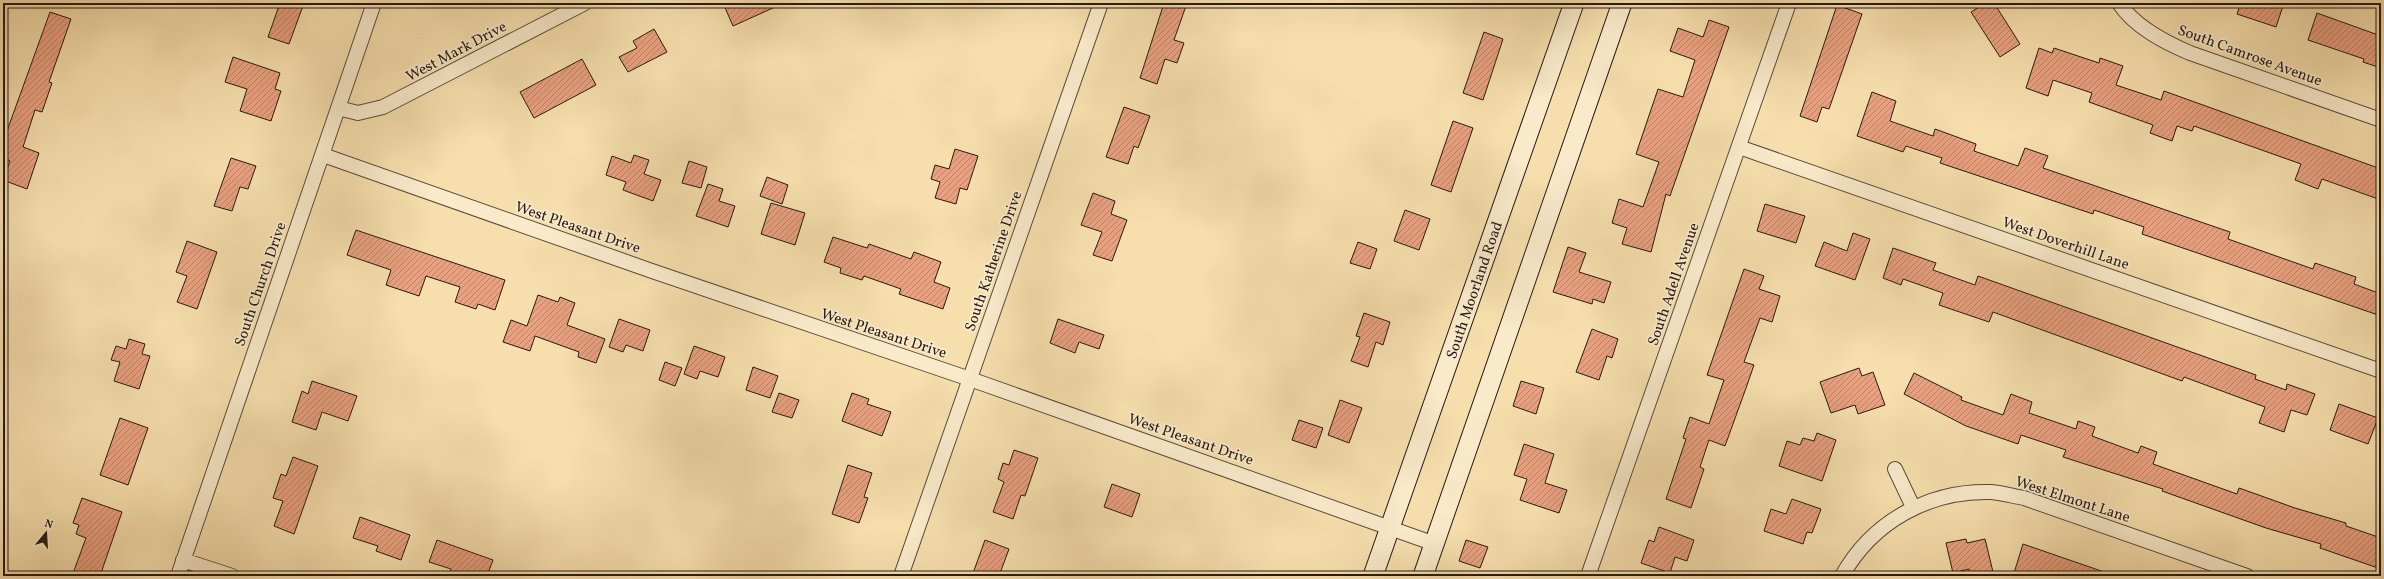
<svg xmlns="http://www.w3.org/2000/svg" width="2384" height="579" font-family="Vollkorn,serif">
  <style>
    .building { fill: url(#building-hatch); stroke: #261a13 }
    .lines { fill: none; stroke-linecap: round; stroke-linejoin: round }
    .street-casing { stroke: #5a4b3a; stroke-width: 16 }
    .secondary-casing { stroke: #261a13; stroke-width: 21 }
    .street { stroke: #f9eaca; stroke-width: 14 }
    .secondary { stroke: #f9eaca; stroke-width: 19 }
    .labels { text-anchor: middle; stroke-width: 3.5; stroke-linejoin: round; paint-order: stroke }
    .street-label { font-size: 15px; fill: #261a13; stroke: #f9eaca }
  </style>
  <defs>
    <pattern id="building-hatch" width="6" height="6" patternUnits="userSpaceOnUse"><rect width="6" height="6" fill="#e9a17f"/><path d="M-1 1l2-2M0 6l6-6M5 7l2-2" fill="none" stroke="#bd8267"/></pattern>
  </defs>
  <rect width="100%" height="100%" fill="#f6dfad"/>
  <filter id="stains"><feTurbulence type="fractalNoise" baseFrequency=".005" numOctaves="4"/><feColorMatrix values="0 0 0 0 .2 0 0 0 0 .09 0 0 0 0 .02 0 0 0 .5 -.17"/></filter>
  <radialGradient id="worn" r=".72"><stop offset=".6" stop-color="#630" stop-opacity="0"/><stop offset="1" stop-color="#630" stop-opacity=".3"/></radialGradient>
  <!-- building -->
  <path class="building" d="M280 3H304L289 44 268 37Z
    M723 3H784L733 26Z
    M1164 3H1187L1174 40 1184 43 1177 63 1165 59 1157 84 1140 78Z
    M1985 3H1994L2020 44 2000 57 1971 12Z
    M2241 3H2284L2276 27 2237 14Z
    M1837 5 1862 14 1829 109 1822 107 1817 122 1800 116Z
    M50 12 71 19 49 82 52 83 42 112 35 110 23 147 39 153 27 189 3 180 10 161 3 158V142Z
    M2317 13 2381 36V68L2363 62 2364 59 2308 40Z
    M1709 20 1729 27 1670 196 1666 194 1651 252 1622 244 1627 228 1612 223 1619 199 1643 207 1659 162 1636 154 1658 89 1683 97 1695 60 1670 51 1678 28 1703 37Z
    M654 29 667 52 628 72 619 57 637 48 633 41Z
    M1484 32 1503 39 1483 100 1463 93Z
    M2039 48 2052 53 2054 48 2099 63 2100 58 2123 66 2116 85 2161 100 2164 91 2381 169V200L2322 179 2318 189 2295 180 2301 164 2194 126 2192 131 2177 126 2172 141 2150 133 2153 125 2089 102 2092 93 2053 80 2048 96 2026 88Z
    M233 57 280 73 275 89 281 91 271 121 240 111 247 89 225 82Z
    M582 59 596 85 534 118 520 92Z
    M1872 92 1896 101 1890 121 1933 136 1935 129 1976 144 1974 151 2018 166 2025 148 2048 156 2043 168 2230 232 2228 239 2313 269 2315 263 2356 277 2354 284 2381 294V316L2142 234 2144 227 2094 210 2093 214 1940 163 1942 158 1906 146 1903 152 1857 136Z
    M1124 107 1150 116 1138 148 1134 146 1128 164 1106 157Z
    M1453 121 1473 128 1451 192 1431 185Z
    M955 149 978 156 967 190 960 188 956 204 935 198 940 182 931 179 935 165 949 169Z
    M634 155 649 160 644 174 661 180 653 201 623 190 626 182 606 175 612 156 631 163Z
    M231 158 256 166 248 189 240 187 232 211 214 206Z
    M689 161 707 167 701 188 682 183Z
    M767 177 788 185 782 204 760 196Z
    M708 184 723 189 719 201 735 206 728 227 696 216Z
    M1093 193 1115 201 1111 214 1127 220 1112 261 1093 255 1102 232 1081 225Z
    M771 203 805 213 795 245 761 234Z
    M1765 204 1805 216 1796 243 1757 231Z
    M1405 210 1430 219 1419 250 1394 241Z
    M356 230 505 280 495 310 478 304 476 309 455 302 460 287 426 276 419 296 386 285 391 270 347 255Z
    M1853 233 1870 239 1855 280 1815 266 1824 242 1847 251Z
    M833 237 867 248 869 244 911 259 914 252 941 262 934 282 950 288 943 309 899 294 901 289 864 276 862 280 840 273 841 268 824 262Z
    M187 241 217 252 197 309 177 302 187 276 176 272Z
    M1358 242 1377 249 1370 269 1350 263Z
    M1568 247 1586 253 1579 272 1611 282 1604 303 1593 299 1592 304 1553 292Z
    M1893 248 1936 263 1933 270 1975 285 1978 276 2256 375 2255 379 2286 390 2287 384 2315 394 2307 415 2291 410 2284 432 2259 423 2265 407 2184 377 2182 381 1993 312 1989 322 1939 305 1943 293 1903 279 1901 285 1883 278Z
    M1744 269 1764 276 1759 289 1780 296 1772 322 1760 318 1744 362 1754 365 1746 388 1725 446 1709 440 1700 467 1704 469 1691 508 1666 499 1686 439 1683 438 1690 417 1709 424 1724 380 1707 375Z
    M538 295 558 302 560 297 575 303 567 325 605 339 596 363 578 357 579 352 535 336 530 351 503 342 511 320 527 326Z
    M1364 313 1390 322 1383 345 1376 342 1368 367 1351 361 1360 337 1356 336Z
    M619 319 650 330 643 351 626 345 623 352 609 347Z
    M1058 319 1104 335 1099 349 1079 342 1075 353 1050 343Z
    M1592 329 1618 339 1612 358 1607 356 1599 380 1576 372Z
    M129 339 145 344 142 354 150 356 139 389 114 381 120 362 111 360 116 346 126 349Z
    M694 346 725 357 718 377 700 371 697 379 684 374Z
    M665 362 682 368 675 386 659 380Z
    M753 367 778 376 770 398 746 390Z
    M1859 368 1862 376 1873 372 1885 405 1858 414 1855 405 1831 413 1820 382Z
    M1914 373 1962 397 1961 400 2003 415 2011 394 2032 402 2029 413 2076 429 2078 421 2095 427 2092 436 2138 453 2141 446 2157 452 2153 464 2237 494 2239 488 2295 508 2346 523V526L2381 538V569L2320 548 2321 544 2266 528 2162 491 2163 489 2063 457 2066 450 2021 435 2018 444 1966 426 1904 394Z
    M312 381 357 396 348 421 322 412 316 430 292 422 302 391 308 394Z
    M1521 381 1544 388 1536 414 1513 406Z
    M779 393 799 400 792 418 772 412Z
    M852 393 869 399 867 404 891 412 882 436 842 421Z
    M1340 400 1362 408 1349 443 1328 435Z
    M2339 404 2378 418 2368 444 2330 430Z
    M120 418 148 428 128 485 100 475Z
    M1299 420 1323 428 1316 448 1292 440Z
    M1817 433 1836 440 1822 481 1779 466 1787 441 1800 445 1803 438 1814 441Z
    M1524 444 1554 454 1545 483 1567 490 1559 513 1520 500 1527 479 1514 475Z
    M1014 450 1038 458 1025 496 1021 495 1013 519 993 512 1004 482 998 479 1003 463 1009 465Z
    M293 457 318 466 294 534 274 526 283 501 273 498 281 474 286 476Z
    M848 465 872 473 864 497 868 498 859 523 832 514Z
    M1112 484 1140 494 1132 517 1104 507Z
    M82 498 122 512 100 576H72L86 538 76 534 79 525 73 523Z
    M1792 499 1821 509 1812 533 1807 532 1803 544 1764 531 1771 509 1786 514Z
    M360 517 410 535 401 560 376 551 378 546 353 538Z
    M1659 527 1694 540 1687 561 1675 557 1670 573 1641 563 1649 540 1654 542Z
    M1966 539 1967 543 1985 539 1994 576H1971L1969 569 1953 573 1946 543Z
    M437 540 493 560 487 576H449L451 569 429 562Z
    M985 540 1009 549 999 576H972Z
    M1466 540 1488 547 1480 568 1459 561Z
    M2023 544 2110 574 2109 576H2024L2014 573Z"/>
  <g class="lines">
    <!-- street casing -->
    <g class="street-casing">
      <path id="street" d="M2119 3C2135 27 2164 42 2190 53L2381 120
        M338 108 358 113 383 107 585 3
        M1739 147 2381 371
        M323 155 652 271 970 379 1435 544
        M1895 469 1913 507
        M183 560 232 576
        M178 576 374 3
        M901 576 1101 3
        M1588 576 1789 3
        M1842 576C1872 522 1929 490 1991 492 2002 493 2013 496 2024 498L2247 576"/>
    </g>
    <!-- secondary casing -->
    <g class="secondary-casing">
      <path id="secondary" d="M1373 576 1574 3
        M1423 576 1622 3"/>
    </g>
    <!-- street -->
    <use href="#street" class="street"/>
    <!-- secondary -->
    <use href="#secondary" class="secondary"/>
  </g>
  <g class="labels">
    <!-- street labels -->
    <g class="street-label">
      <text transform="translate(456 51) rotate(-28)" y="5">West Mark Drive</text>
      <text transform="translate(2250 55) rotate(20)" y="5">South Camrose Avenue</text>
      <text transform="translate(578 227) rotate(19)" y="5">West Pleasant Drive</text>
      <text transform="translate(2066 243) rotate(19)" y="5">West Doverhill Lane</text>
      <text transform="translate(993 261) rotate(-71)" y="5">South Katherine Drive</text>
      <text transform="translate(260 284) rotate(-71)" y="5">South Church Drive</text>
      <text transform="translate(1673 284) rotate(-71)" y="5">South Adell Avenue</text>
      <text transform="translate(1474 290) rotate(-71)" y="5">South Moorland Road</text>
      <text transform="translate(884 333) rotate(18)" y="5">West Pleasant Drive</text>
      <text transform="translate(1191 439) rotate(19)" y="5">West Pleasant Drive</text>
      <text transform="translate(2073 499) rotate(18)" y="5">West Elmont Lane</text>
    </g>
  </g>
  <!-- margin -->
  <rect width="2384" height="579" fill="none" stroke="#f6dfad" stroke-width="16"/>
  <rect x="4" y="4" width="2376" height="571" fill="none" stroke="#261a13" stroke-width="2"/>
  <rect x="8" y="8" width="2368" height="563" fill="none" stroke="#261a13"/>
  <!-- north arrow -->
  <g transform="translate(46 533) rotate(18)" stroke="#f9eaca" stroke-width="3" paint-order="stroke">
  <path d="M0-3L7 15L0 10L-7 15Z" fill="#261a13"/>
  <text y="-6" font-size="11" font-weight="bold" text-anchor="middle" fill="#261a13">N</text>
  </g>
  <rect width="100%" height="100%" filter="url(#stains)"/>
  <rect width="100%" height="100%" fill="url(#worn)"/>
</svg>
